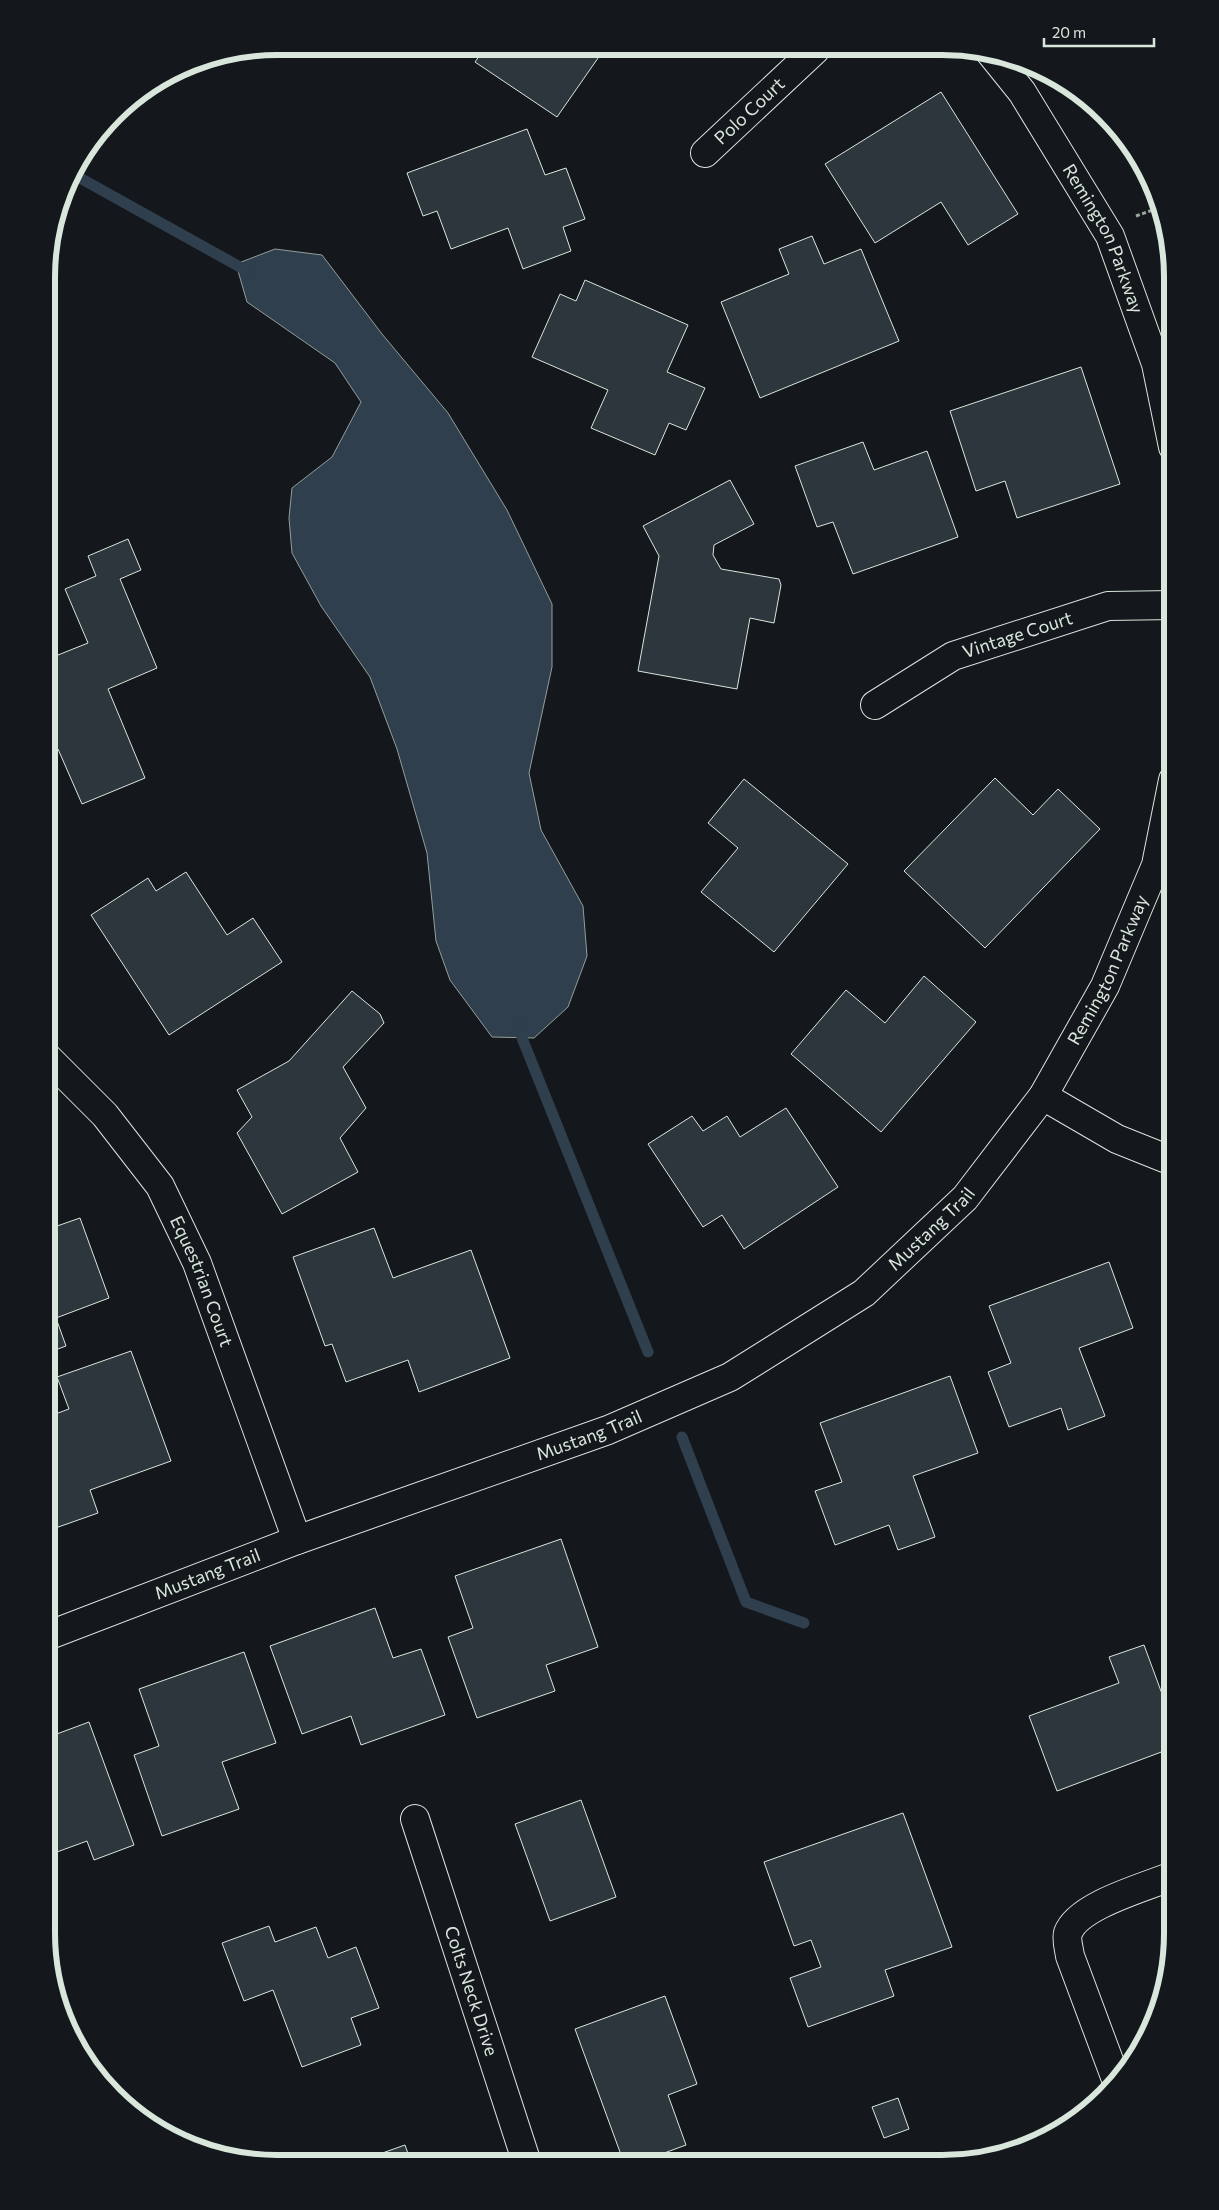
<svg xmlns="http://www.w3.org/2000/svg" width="1219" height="2210" font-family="Commissioner,sans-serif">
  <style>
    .water { fill: #2f3f4d; stroke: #939e99 }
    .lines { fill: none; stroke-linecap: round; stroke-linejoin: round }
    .stream { stroke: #2f3f4d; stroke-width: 11 }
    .building { fill: #2c363c; stroke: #d8e6dc }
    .street-casing { stroke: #d8e6dc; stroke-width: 30 }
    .path { stroke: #9da8a2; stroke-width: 3; stroke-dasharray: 4 2.5; stroke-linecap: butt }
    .street { stroke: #14181c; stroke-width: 28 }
    .labels { text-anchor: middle; stroke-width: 4; stroke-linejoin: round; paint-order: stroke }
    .street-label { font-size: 18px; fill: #d8e6dc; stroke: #14181c }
    .rim { fill: none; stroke: #d8e6dc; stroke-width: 6 }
  </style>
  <rect width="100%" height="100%" fill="#14181c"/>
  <!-- water -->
  <path class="water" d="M275 249 322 255 382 334 448 413 507 510 552 604V667L529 773 541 830 583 906 587 956 568 1007 534 1038 492 1037 450 980 436 941 427 853 397 749 370 677 321 606 292 553 289 518 292 488 332 457 361 402 335 363 247 302 236 264Z"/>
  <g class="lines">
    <!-- stream -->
    <path class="stream" d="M71 173 249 272
      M519 1024 522 1038 648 1352
      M682 1437 746 1602 804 1623"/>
  </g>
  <!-- building -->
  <path class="building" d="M485 48H605L557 117 475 62Z
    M941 92 1018 214 968 245 941 202 875 243 825 164Z
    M527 129 545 175 566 168 585 219 563 227 571 251 523 269 508 228 451 249 437 211 423 216 407 173Z
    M812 236 824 264 861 249 899 341 760 398 721 302 789 274 779 249Z
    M585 280 688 325 667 372 705 388 686 430 669 423 655 455 591 428 608 390 532 357 560 294 576 301Z
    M1081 367 1120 484 1017 518 1005 481 976 491 950 411Z
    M863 442 874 470 927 451 958 537 853 574 833 522 817 527 795 466Z
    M730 480 754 524 714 545 713 555 721 569 779 579 781 585 774 623 750 618 737 689 638 671 659 556 643 526Z
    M128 539 141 570 120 579 157 668 108 689 145 778 82 804 58 749 48 753V695L57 691 48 668V659L88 643 65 589 96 576 88 556Z
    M995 778 1033 815 1058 789 1100 829 985 948 904 871Z
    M744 779 848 864 774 952 701 892 738 848 708 823Z
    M186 872 227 935 253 918 282 962 169 1035 91 915 148 878 156 891Z
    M924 976 976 1022 881 1132 791 1054 846 990 885 1023Z
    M352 991 380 1014 384 1023 343 1067 366 1108 340 1138 358 1172 282 1214 237 1133 252 1117 237 1090 289 1061Z
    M786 1108 838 1187 744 1249 722 1215 703 1227 648 1144 692 1116 703 1131 727 1116 740 1137Z
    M48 1202 57 1226 80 1218 109 1298 56 1318 66 1346 47 1353Z
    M374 1228 393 1278 471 1250 510 1358 419 1392 408 1360 346 1382 332 1344 325 1346 293 1257Z
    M1109 1262 1133 1328 1079 1348 1105 1416 1068 1430 1061 1408 1009 1427 988 1372 1011 1363 989 1306Z
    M131 1351 171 1461 90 1490 98 1513 47 1531V1417L69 1409 57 1377Z
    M950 1376 978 1453 913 1476 935 1537 898 1550 889 1525 835 1545 815 1491 842 1482 820 1423Z
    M561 1539 598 1647 546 1665 555 1691 477 1718 448 1637 473 1628 455 1576Z
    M375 1608 393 1658 421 1649 445 1715 361 1745 351 1716 302 1734 270 1646Z
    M1144 1645 1172 1721V1748L1057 1791 1029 1716 1119 1683 1109 1657Z
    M244 1652 276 1743 222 1762 239 1809 162 1836 134 1755 159 1746 139 1689Z
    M89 1722 134 1845 94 1860 87 1841 46 1856V1738Z
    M581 1800 616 1897 550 1921 515 1824Z
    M903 1813 952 1947 885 1970 894 1996 808 2027 790 1978 821 1967 811 1940 794 1946 764 1862Z
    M269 1926 275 1942 316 1927 328 1958 356 1947 379 2008 351 2018 361 2045 302 2067 273 1990 244 2001 222 1943Z
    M665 1996 697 2084 668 2095 686 2145 637 2163H624L575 2029Z
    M898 2098 909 2129 884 2138 872 2107Z
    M405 2145 411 2162H357Z"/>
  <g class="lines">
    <!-- street casing -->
    <g class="street-casing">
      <g id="street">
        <path id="s1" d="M989 51 1022 92 1110 236 1156 364 1173 447"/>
        <path id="s2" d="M705 153 815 50"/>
        <path id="s3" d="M875 705 953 656 1108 606 1173 605"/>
        <path id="s4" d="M47 1057 105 1115 160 1186 197 1263 297 1540"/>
        <path d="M1043 1096 1117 1139 1172 1161"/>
        <path id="s5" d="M47 1636 297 1540 608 1430 730 1377 864 1293 965 1198 1043 1096 1105 986 1156 865 1173 780"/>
        <path id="s6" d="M415 1819 527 2163"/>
        <path d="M1117 2082 1070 1956C1069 1949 1066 1939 1068 1933 1078 1905 1146 1887 1172 1876"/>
      </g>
    </g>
    <!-- path -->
    <path class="path" d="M1136 216 1161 207"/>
    <!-- street -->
    <use href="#street" class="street"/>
  </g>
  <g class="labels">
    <!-- street labels -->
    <g class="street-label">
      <text dy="6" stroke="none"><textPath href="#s2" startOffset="61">Polo Court</textPath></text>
      <text dy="6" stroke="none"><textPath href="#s1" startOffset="221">Remington Parkway</textPath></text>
      <text dy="6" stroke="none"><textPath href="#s3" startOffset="160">Vintage Court</textPath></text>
      <text dy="6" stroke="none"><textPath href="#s5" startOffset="1298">Remington Parkway</textPath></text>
      <text dy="6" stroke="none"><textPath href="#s5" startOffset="982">Mustang Trail</textPath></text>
      <text dy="6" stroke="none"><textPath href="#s4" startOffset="276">Equestrian Court</textPath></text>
      <text dy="6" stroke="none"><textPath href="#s5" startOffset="578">Mustang Trail</textPath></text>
      <text dy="6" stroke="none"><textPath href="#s5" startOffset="172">Mustang Trail</textPath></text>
      <text dy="6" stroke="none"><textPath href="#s6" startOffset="181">Colts Neck Drive</textPath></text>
    </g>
  </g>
  <!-- crop -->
  <path d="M0 0H1219V2210H0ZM277 55H942A222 222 0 0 1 1164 277V1933A222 222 0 0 1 942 2155H277A222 222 0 0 1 55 1933V277A222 222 0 0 1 277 55Z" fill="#14181c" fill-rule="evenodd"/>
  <path class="rim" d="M277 55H942A222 222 0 0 1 1164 277V1933A222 222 0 0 1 942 2155H277A222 222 0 0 1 55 1933V277A222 222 0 0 1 277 55Z"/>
  <!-- scale -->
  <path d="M1044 38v8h110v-8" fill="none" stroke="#d8e6dc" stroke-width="2.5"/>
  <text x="1052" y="38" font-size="15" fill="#d8e6dc" stroke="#14181c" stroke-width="4" paint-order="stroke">20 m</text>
</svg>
